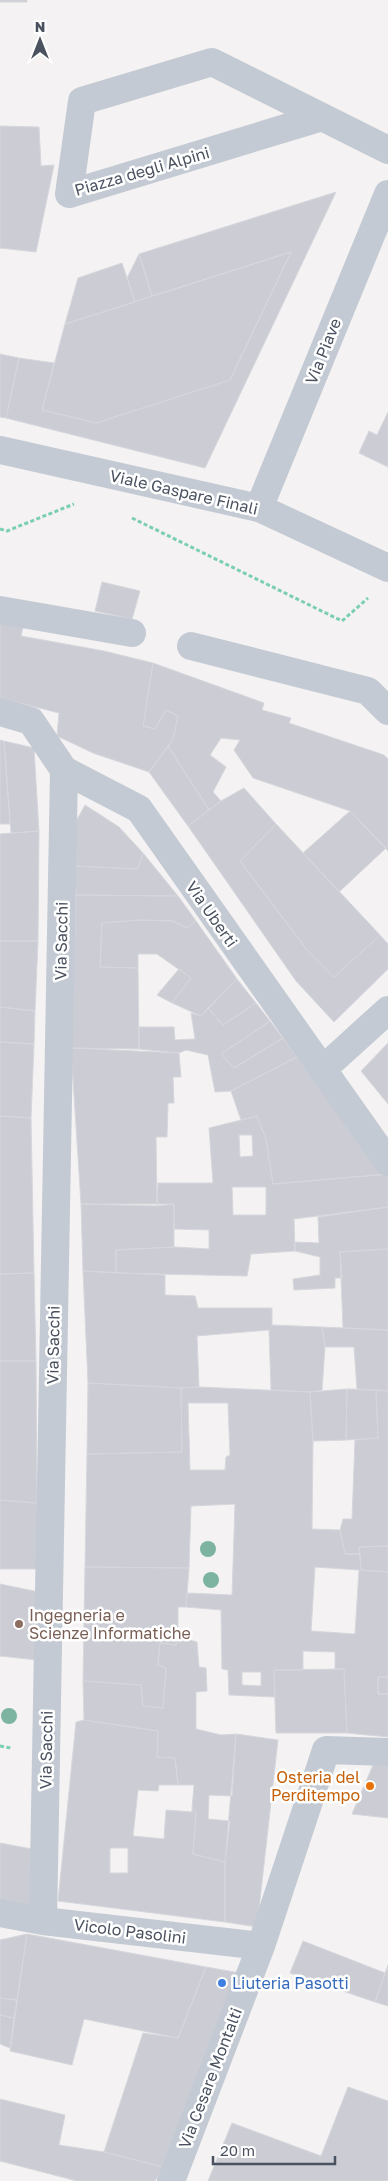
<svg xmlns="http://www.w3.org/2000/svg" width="388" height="2181" font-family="'Golos Text',sans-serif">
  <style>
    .building { fill: #cccdd4; stroke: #d6d7dd; fill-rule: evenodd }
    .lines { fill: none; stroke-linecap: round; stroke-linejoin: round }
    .path { stroke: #7aceb2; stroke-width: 3; stroke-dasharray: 4 2.5; stroke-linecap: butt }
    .minor { stroke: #c3cad3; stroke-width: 28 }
    .tertiary { stroke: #c3cad3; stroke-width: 28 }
    .tree { fill: #7cb4a1 }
    .education-dot { fill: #8d6e63; stroke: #fff; stroke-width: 2 }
    .food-dot { fill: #e8710a; stroke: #fff; stroke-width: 2 }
    .shop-dot { fill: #3f7fe0; stroke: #fff; stroke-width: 2 }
    .labels { text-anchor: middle; stroke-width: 5; stroke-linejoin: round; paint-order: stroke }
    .street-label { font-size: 16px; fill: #4a5260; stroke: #fff }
    .education-label { font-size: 16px; fill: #785e54; stroke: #fff; text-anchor: start }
    .food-label { font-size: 16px; fill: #c56008; stroke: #fff; text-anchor: end }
    .shop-label { font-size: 16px; fill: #366cbe; stroke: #fff; text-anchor: start }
  </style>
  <rect width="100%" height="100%" fill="#f4f2f2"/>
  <!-- building -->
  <path class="building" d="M0 0H27V2H0Z
    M0 126 39 127 41 166 54 165 36 252 0 248Z
    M336 192 205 468 6 418 19 358 54 363 42 410 96 423 230 380 291 252 152 296 139 254Z
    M291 252 230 380 96 423 42 410 65 324Z
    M139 254 152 296 135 302 127 278Z
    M122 263 135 302 65 324 78 278Z
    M0 354 19 358 6 418 0 417Z
    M388 412V467L359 453 369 431 377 435Z
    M102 582 140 591 132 619 95 611Z
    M0 623 23 627 21 636 104 651 153 663 143 726 155 729 166 710 178 716 173 740 149 772 93 753 57 736 59 713 0 698Z
    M153 663 264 703 262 710 291 718 289 723 384 755 388 759V851L350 811 253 778 234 750 240 740 221 738 210 755 226 767 213 792 221 801 209 810 168 746 173 740 178 716 166 710 155 729 143 726Z
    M0 740 4 741 10 824H0Z
    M4 741 34 748 39 831 11 833Z
    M168 746 209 810 188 826 149 772Z
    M244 788 276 824 240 861 308 951 334 977 380 935 388 944V969L334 1022 296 981 188 826 221 801Z
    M85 805 119 827 143 853 138 869 75 866 72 829Z
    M350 811 386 848 339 892 303 853Z
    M276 824 380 935 334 977 308 951 240 861Z
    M39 831 38 941H0V834Z
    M143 853 178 896 76 895 75 866 138 869Z
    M76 895 178 896 196 921 187 928 173 921 139 920 102 923 100 967 138 968 139 1049 71 1048Z
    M139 920 173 921 187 928 196 921 237 979 201 1016 172 1003 191 978 157 954H138V968L100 967 102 923Z
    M0 941H38L35 1011 0 1007Z
    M179 969 191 978 172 1003 157 995Z
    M237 979 256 1003 223 1025 208 1008Z
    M256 1003 270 1021 221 1054 234 1068 283 1038 297 1057 231 1091 215 1092 208 1055 186 1050 179 1053 139 1049V1027H174L175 1040 195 1039 191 1013 201 1016 208 1008 223 1025Z
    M0 1007 35 1011 34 1044 0 1042Z
    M270 1021 283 1038 234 1068 221 1054Z
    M0 1042 34 1044 31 1118 0 1116Z
    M388 1043V1104L361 1071Z
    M71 1048 179 1053 181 1077H173L174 1103H168L167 1137H156L157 1206 81 1204Z
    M297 1057 318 1085 388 1174 273 1184 266 1139 257 1116 241 1120 231 1091Z
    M0 1116 31 1118 34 1273 0 1274Z
    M257 1116 266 1139 273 1184 388 1174V1207L294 1219 295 1251 251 1254 247 1276 116 1273V1250L174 1247 209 1249V1230L174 1229V1204L157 1206 158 1183H213L209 1128ZM239 1135H252L253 1156 240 1157ZM232 1187H266V1215H233Z
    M81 1204H174V1247L116 1250V1273L83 1271Z
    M388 1207V1249L340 1252 342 1278H335V1288L294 1290 293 1279 320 1275V1257L295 1251V1242L319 1243 318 1217Z
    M388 1249V1330L343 1328 340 1252Z
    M83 1271 165 1275V1295L195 1296 198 1308H272V1325L322 1327 325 1347 322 1390 310 1392 271 1390 269 1330 197 1336 199 1387 181 1388 88 1383Z
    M34 1273 36 1361H0V1274Z
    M322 1327 388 1330V1391L357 1389 354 1347H325Z
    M0 1361H36L37 1503 0 1500Z
    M88 1383 181 1388 182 1452 87 1454Z
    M199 1387 310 1392 313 1441 312 1529 340 1530 345 1554H360L361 1570 388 1572V1677H378V1694H388V1737L347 1733 344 1669H335V1652L303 1651V1670H274L275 1697 229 1695 228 1670 222 1669 221 1610 186 1607 187 1593 232 1595 235 1504 191 1506 189 1568 85 1567 87 1454 182 1452 181 1388ZM188 1403H228L230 1455 226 1457 225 1470H190ZM315 1567 359 1570 355 1634 311 1631ZM242 1672H261V1686L242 1685Z
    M347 1389 346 1440 313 1441 310 1392Z
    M347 1389 376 1390 378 1438 346 1440Z
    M376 1390 388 1391V1546L359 1547 360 1554H345L340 1530 343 1519H352L355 1440 378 1438Z
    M0 1500 37 1503 39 1569H0Z
    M388 1546V1572L361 1570 359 1547Z
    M85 1567 189 1568 186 1607H178V1637L176 1645 160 1643 158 1665 166 1668 163 1708 143 1706 141 1685 83 1681Z
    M0 1584 39 1592 37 1660 0 1656Z
    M178 1637 197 1642 199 1667 206 1668 207 1691 196 1692V1729L221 1735 236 1734 232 1796 209 1795 208 1819 230 1821 225 1862 193 1854 196 1813 192 1809 194 1785H178L175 1758 157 1757 158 1731 84 1720 83 1681 141 1685 143 1706 163 1708 166 1668 158 1665 160 1643 176 1645Z
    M344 1669 347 1733H276L274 1670Z
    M378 1677H388V1694H378Z
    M84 1720 158 1731 157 1757 175 1758 178 1785H159L158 1791 138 1790 133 1836 164 1839 166 1810 192 1812V1809L196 1813 193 1854 225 1862V1922L58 1901 76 1722ZM110 1848H128V1873H110Z
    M236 1734 278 1740 257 1927 225 1922V1862Z
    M373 1765H388V1818L352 1814Z
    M0 1843 32 1849 31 1911 0 1905Z
    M27 1934 206 1967 178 2038 84 2019 72 2065 10 2051Z
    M27 1934 17 2000 0 1998V1940Z
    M303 1941 385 1973 375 2002 290 1973Z
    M388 1965V2006L375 2002Z
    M206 1967 240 1973 163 2167 104 2152 143 2033 178 2038Z
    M0 1998 17 2000 14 2018 0 2015Z
    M0 2015 14 2018 10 2048 0 2044Z
    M348 2087 388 2101V2181H208L232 2123 321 2156Z
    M0 2099 65 2115 59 2145 104 2152 163 2167 155 2181H77L0 2161Z"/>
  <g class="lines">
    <!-- path -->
    <path class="path" d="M132 518 342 621 368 598
      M0 529 7 531 74 504
      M0 1746 11 1748"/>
    <!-- minor -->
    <path class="minor" d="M322 117 69 194 82 101 212 62 388 150
      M259 508 388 194
      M0 610 132 633
      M191 646 368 691 388 711
      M0 712 31 721 64 770 139 809 388 1162
      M322 1070 388 1010
      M0 1913 43 1921 261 1946
      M43 1921 64 770
      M171 2181 261 1946 326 1750 388 1752"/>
    <!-- tertiary -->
    <path class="tertiary" d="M0 450 259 508 388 568"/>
  </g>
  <!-- trees -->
  <g class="tree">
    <circle cx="208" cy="1549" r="8"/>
    <circle cx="211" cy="1580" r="8"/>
    <circle cx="9" cy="1716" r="8"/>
  </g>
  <!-- markers -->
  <circle class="education-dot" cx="19" cy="1624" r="5"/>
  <circle class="food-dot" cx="370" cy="1786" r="5"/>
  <circle class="shop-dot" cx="222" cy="1983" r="5"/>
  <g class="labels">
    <!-- street labels -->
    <g class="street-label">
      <text transform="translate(142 171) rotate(-16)" y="6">Piazza degli Alpini</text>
      <text transform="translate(323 351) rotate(-68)" y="6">Via Piave</text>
      <text transform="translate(184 492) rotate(13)" y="6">Viale Gaspare Finali</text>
      <text transform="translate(212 914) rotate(55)" y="6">Via Uberti</text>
      <text transform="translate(61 941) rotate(-89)" y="6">Via Sacchi</text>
      <text transform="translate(53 1345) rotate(-89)" y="6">Via Sacchi</text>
      <text transform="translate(46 1750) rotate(-89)" y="6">Via Sacchi</text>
      <text transform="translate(130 1931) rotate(7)" y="6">Vicolo Pasolini</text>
      <text transform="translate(210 2078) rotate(-69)" y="6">Via Cesare Montalti</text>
    </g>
    <!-- education labels -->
    <g class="education-label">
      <text x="29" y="1621">Ingegneria e<tspan x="29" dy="18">Scienze Informatiche</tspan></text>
    </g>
    <!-- food labels -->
    <g class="food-label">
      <text x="360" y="1783">Osteria del<tspan x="360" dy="18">Perditempo</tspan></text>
    </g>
    <!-- shop labels -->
    <g class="shop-label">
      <text x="232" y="1989">Liuteria Pasotti</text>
    </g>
  </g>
  <!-- north arrow -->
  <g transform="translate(40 40)" stroke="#ffffff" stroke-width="4" paint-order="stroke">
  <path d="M0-4L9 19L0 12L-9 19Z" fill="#4a5260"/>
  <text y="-8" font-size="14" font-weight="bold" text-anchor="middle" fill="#4a5260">N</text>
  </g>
  <!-- scale -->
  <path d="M213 2156v8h122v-8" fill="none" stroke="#4a5260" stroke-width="2.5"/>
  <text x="220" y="2156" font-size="15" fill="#4a5260" stroke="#ffffff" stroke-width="4" paint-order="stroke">20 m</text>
</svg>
